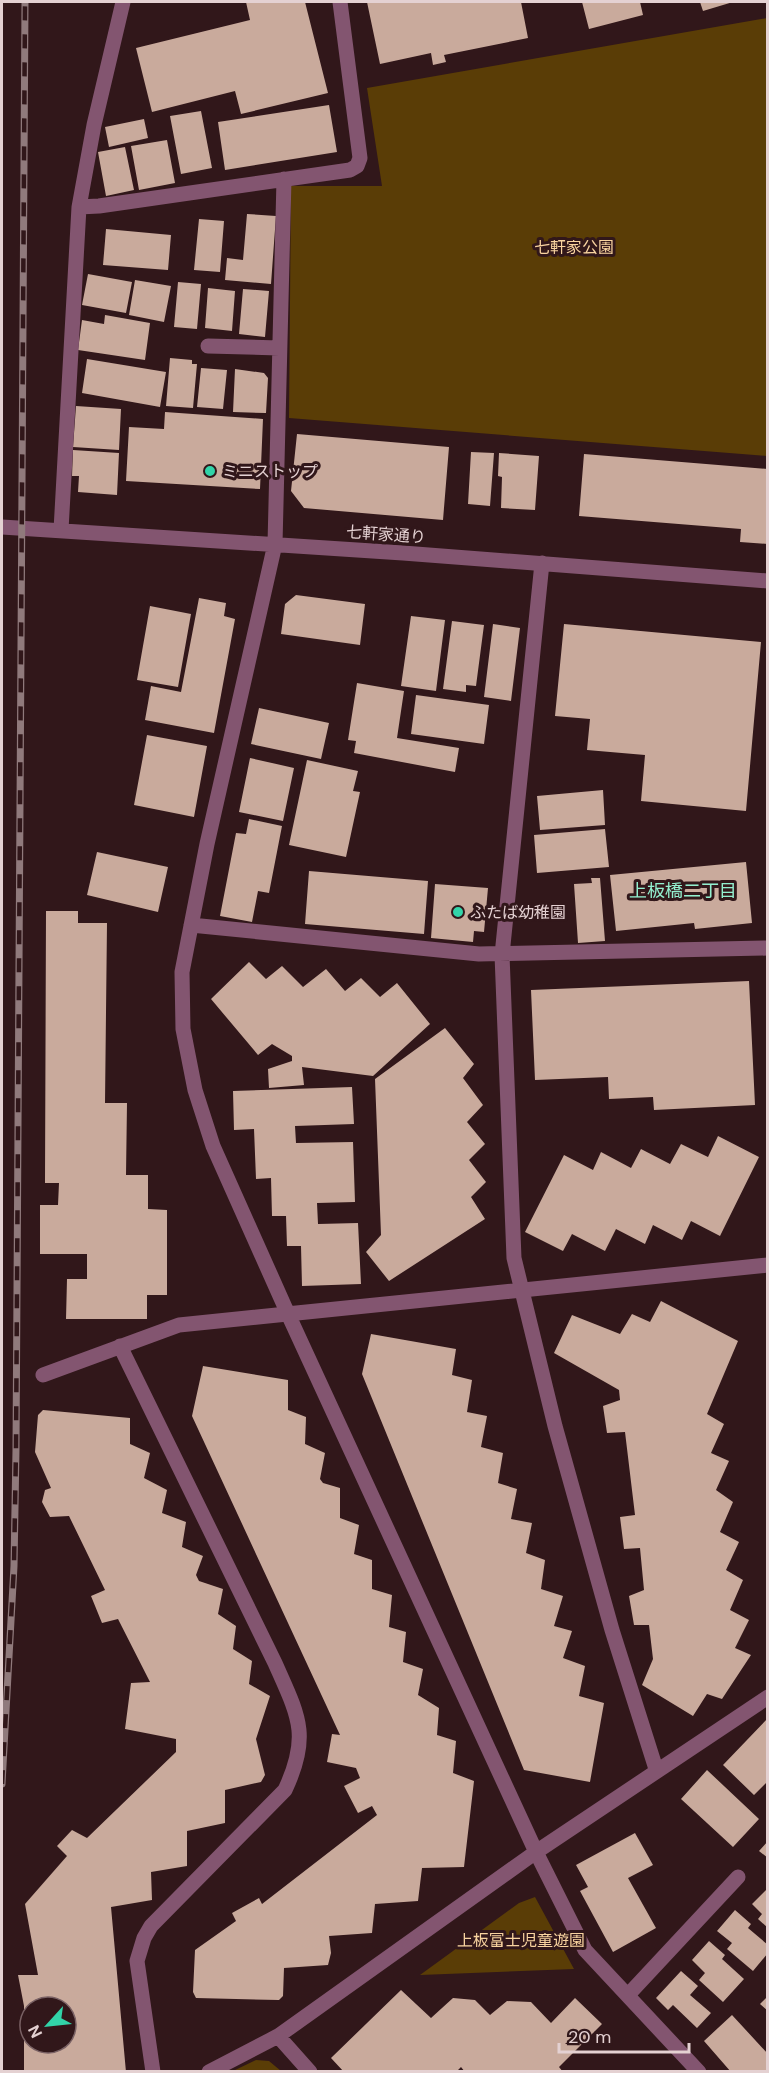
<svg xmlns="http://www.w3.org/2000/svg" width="769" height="2073" font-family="'DM Sans','Noto Sans JP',sans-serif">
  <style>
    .green { fill: #5a3d06 }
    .building { fill: #c9aa9c; fill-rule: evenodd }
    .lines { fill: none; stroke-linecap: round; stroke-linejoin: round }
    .minor { stroke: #835570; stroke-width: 15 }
    .rail-casing { stroke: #907a7c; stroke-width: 7 }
    .rail { stroke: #31171a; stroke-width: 4.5; stroke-dasharray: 14; stroke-linecap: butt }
    .poi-dot { fill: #32d4a9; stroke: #31171a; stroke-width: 2 }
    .labels { text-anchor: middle; stroke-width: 6; stroke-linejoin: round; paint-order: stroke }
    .park-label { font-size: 16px; fill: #f8d39f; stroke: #31171a }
    .poi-label { font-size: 16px; fill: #e4d1d2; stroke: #31171a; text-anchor: start }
    .street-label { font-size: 16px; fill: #e4d1d2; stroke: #31171a }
    .neighbourhood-label { font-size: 18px; fill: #93efcf; stroke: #31171a }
  </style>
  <rect width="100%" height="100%" fill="#31171a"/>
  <!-- green -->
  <path class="green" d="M767 18V456L289 418 291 186H382L367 88Z
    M535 1897 574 1969 420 1975 519 1903Z
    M256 2060 269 2061 281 2071H233Z"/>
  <!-- building -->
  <path class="building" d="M246 2H305L328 93 241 114 235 91 152 112 136 48 250 20Z
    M367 2H521L528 38 444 55 446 62 433 65 431 53 380 64Z
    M582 2H640L643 15 589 29Z
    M700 2H733L703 11Z
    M329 105 337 152 225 170 218 122Z
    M201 111 212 168 181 174 170 116Z
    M144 119 148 138 109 147 105 127Z
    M167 140 175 183 139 190 131 146Z
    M125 147 134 190 106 196 98 152Z
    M247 214 276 216 271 284 225 280 227 258 243 260Z
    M199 219 224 221 220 272 194 270Z
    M106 229 171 235 168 270 103 265Z
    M88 274 132 282 126 313 82 305Z
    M135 280 171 286 164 322 129 315Z
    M178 282 201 284 197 329 174 327Z
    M208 288 235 291 232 331 205 328Z
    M243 289 269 291 265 337 239 334Z
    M105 315 150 323 145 360 78 350 82 320 104 324Z
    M170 358 192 360V364H197L193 408 166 406Z
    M87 359 166 372 160 407 82 393Z
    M201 368 227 370 223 409 197 407Z
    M235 369 264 373 268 378 266 413 233 412Z
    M76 406 121 409 119 450 73 447Z
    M165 412 263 419 260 489 126 481 129 427 164 429Z
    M297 434 449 447 443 520 304 508 291 491Z
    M73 450 119 453 117 495 78 492 79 476H72Z
    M471 452 494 453 490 506 468 504Z
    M499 453 539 456 535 510 501 508 502 477 498 476Z
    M584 454 768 469V544L740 542 741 529 579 516Z
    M296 595 365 604 360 645 281 634 285 604Z
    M199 598 226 603 224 616 235 619 214 733 145 720 151 686 181 692Z
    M150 606 191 614 178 687 137 680Z
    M411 616 445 620 436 691 401 686Z
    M452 621 484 625 476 686 466 685V692L443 689Z
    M493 624 520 628 511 701 484 697Z
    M564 624 761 642 746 811 641 801 645 755 587 750 590 719 555 716Z
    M357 683 404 691 397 738 459 748 455 772 354 753 356 741 348 740Z
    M416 695 489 705 484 744 411 734Z
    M259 708 329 723 321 759 251 744Z
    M147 735 207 746 194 817 134 805Z
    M250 758 294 768 283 821 239 812Z
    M307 760 358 771 353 791 360 792 346 857 289 845Z
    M603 790 605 825 540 830 537 796Z
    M249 819 282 826 269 893 258 891 252 922 220 916 236 833 246 834Z
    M605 829 609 867 537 873 534 835Z
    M97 852 168 867 158 912 87 895Z
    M746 862 752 923 695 929 694 923 616 931 610 875Z
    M309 871 428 881 424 934 305 924Z
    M591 878H600L605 941 578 943 574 884 592 883Z
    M435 884 488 888 484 932 474 931 473 942 431 938Z
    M46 911H78V923H107L105 1103H127L126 1175H148V1209L167 1210V1295H147V1319H66L67 1279H87V1254H40V1205H58L59 1183H45Z
    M249 962 266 979 282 966 303 987 326 969 345 991 361 978 380 997 397 983 430 1024 373 1076 302 1067 304 1085 269 1088 268 1069 292 1061V1056L272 1044 258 1055 211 999Z
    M749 981 755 1105 654 1110 653 1097 609 1099 608 1077 535 1080 531 990Z
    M445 1028 474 1064 463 1078 483 1105 467 1122 485 1144 469 1160 486 1182 471 1197 485 1219 389 1281 366 1252 381 1235 375 1079Z
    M352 1087 354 1124 295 1126 296 1143 353 1142 355 1202 317 1203 318 1224 358 1223 361 1284 302 1286 301 1246H287L286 1216H272L271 1178 256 1179 254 1129 234 1130 233 1091Z
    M718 1136 759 1157 720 1236 691 1221 682 1240 653 1225 645 1244 616 1229 605 1251 572 1234 563 1251 525 1232 564 1155 593 1170 601 1152 631 1168 641 1149 670 1164 681 1144 708 1157Z
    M661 1301 738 1341 707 1414 724 1424 711 1453 729 1461 716 1490 733 1502 720 1532 739 1542 726 1570 743 1580 730 1610 749 1620 735 1648 751 1655 722 1699 707 1694 693 1716 642 1685 653 1659 649 1625H634L629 1596 644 1590 640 1548 624 1549 620 1517 635 1515 625 1432 607 1433 603 1406 620 1400 619 1390 554 1353 572 1315 620 1334 632 1314 650 1322Z
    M371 1334 456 1349 452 1375 472 1380 467 1412 487 1416 481 1447 503 1453 498 1483 517 1489 511 1519 532 1523 526 1553 545 1560 541 1589 563 1596 554 1626 572 1631 563 1658 585 1666 579 1696 604 1703 590 1782 524 1770 362 1374Z
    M203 1366 288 1380V1410L306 1417 305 1444 325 1453 320 1479 323 1483 340 1488V1518L359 1525 354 1554 372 1560V1589L392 1595 389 1627 406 1632 403 1662 423 1669 418 1695 439 1708 437 1735 456 1741 453 1773 474 1781 464 1867 422 1868 418 1901 375 1904 372 1933 329 1936 331 1953 328 1965 284 1968 283 1996 279 2000 196 1998 193 1992 195 1950 236 1921 232 1913 259 1898 262 1904 377 1815 372 1806 358 1813 344 1786 360 1778 356 1768 327 1762 332 1734 340 1735 192 1416Z
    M43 1410 130 1418V1444L150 1453 144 1478 167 1490 162 1513 186 1522 182 1547 203 1556 196 1575 199 1581 223 1589 218 1614 236 1626 233 1649 252 1661 249 1684 270 1696 256 1739 265 1775 261 1782 225 1790V1823L187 1831V1866L151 1872 152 1900 111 1907 126 2072H24V2006L18 1975H38L25 1904 67 1856 57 1846 72 1830 87 1838 176 1752V1739L125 1729 131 1683 150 1682 118 1619 102 1623 91 1596 105 1590 69 1516 50 1517 42 1502 45 1490 51 1488 35 1452 38 1415ZM30 2007H66V2043H30Z
    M768 1718V1781L754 1795 723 1765Z
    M707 1770 759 1819 733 1847 681 1799Z
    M635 1833 653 1865 628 1878 656 1928 613 1952 580 1891 588 1887 576 1865Z
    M768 1841V1858L759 1851Z
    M768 1888V1928L758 1919 762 1914 752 1904Z
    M735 1910 751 1924 748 1928 768 1945V1953L753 1971 727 1949 732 1943 717 1931Z
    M709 1941 725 1955 722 1959 744 1979 723 2002 699 1980 705 1973 692 1960Z
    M681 1971 698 1986 690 1995 711 2013 697 2028 673 2005 668 2010 656 1998Z
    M401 1990 431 2018 453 1998 475 2000 490 2015 507 2001 531 2002 551 2023 575 1998 602 2024 559 2067 563 2072H465L461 2067 456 2072H344L331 2058Z
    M768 1996V2011L760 2004Z
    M732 2015 768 2054V2072H731L704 2041Z"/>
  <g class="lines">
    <!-- minor -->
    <path class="minor" d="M284 179 275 544 207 844 182 972 183 1029 195 1090 213 1146 288 1314 536 1852 585 1950 699 2072
      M79 207 99 206 350 170 357 166 360 158 340 2
      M208 346 279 348
      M2 527 403 553 768 581
      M61 530 79 207 94 125 123 2
      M542 563 502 955 514 1258 555 1426 612 1630 656 1769
      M191 925 479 954 768 948
      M120 1346 275 1663C298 1715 311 1735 285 1790L151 1926 144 1938 137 1961 153 2072
      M43 1375 179 1325 768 1265
      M628 1995 738 1877
      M278 2036 310 2072
      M209 2072 278 2036 536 1852 768 1697"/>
    <!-- rail casing -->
    <g class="rail-casing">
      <path id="rail" d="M2 1784 14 1566 16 1449 25 2"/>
    </g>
    <!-- rail -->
    <use href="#rail" class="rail"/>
  </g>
  <!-- markers -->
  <g class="poi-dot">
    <circle cx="210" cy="471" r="6"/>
    <circle cx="458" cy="912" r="6"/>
  </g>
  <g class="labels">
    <!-- park labels -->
    <g class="park-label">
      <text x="574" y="253">七軒家公園</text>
      <text x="521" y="1946">上板富士児童遊園</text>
    </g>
    <!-- poi labels -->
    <g class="poi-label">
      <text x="222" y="477">ミニストップ</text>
      <text x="470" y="918">ふたば幼稚園</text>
    </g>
    <!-- street labels -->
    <g class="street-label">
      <text transform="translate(386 534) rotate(4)" y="6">七軒家通り</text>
    </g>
    <!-- neighbourhood labels -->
    <g class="neighbourhood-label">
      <text x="683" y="897">上板橋二丁目</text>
    </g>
  </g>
  <!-- border -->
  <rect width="769" height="2073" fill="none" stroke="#e4d1d2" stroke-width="6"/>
  <!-- north arrow -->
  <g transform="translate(48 2025) rotate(243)"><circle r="28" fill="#31171a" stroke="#796164" stroke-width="1.5"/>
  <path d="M0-4.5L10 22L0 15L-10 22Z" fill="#32d4a9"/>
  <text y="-9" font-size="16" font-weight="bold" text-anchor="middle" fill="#e4d1d2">N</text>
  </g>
  <!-- scale -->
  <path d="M559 2043v9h130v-9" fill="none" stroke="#e4d1d2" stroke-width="3"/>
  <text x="568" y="2043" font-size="18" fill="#e4d1d2" stroke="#31171a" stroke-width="4.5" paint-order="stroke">20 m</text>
</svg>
